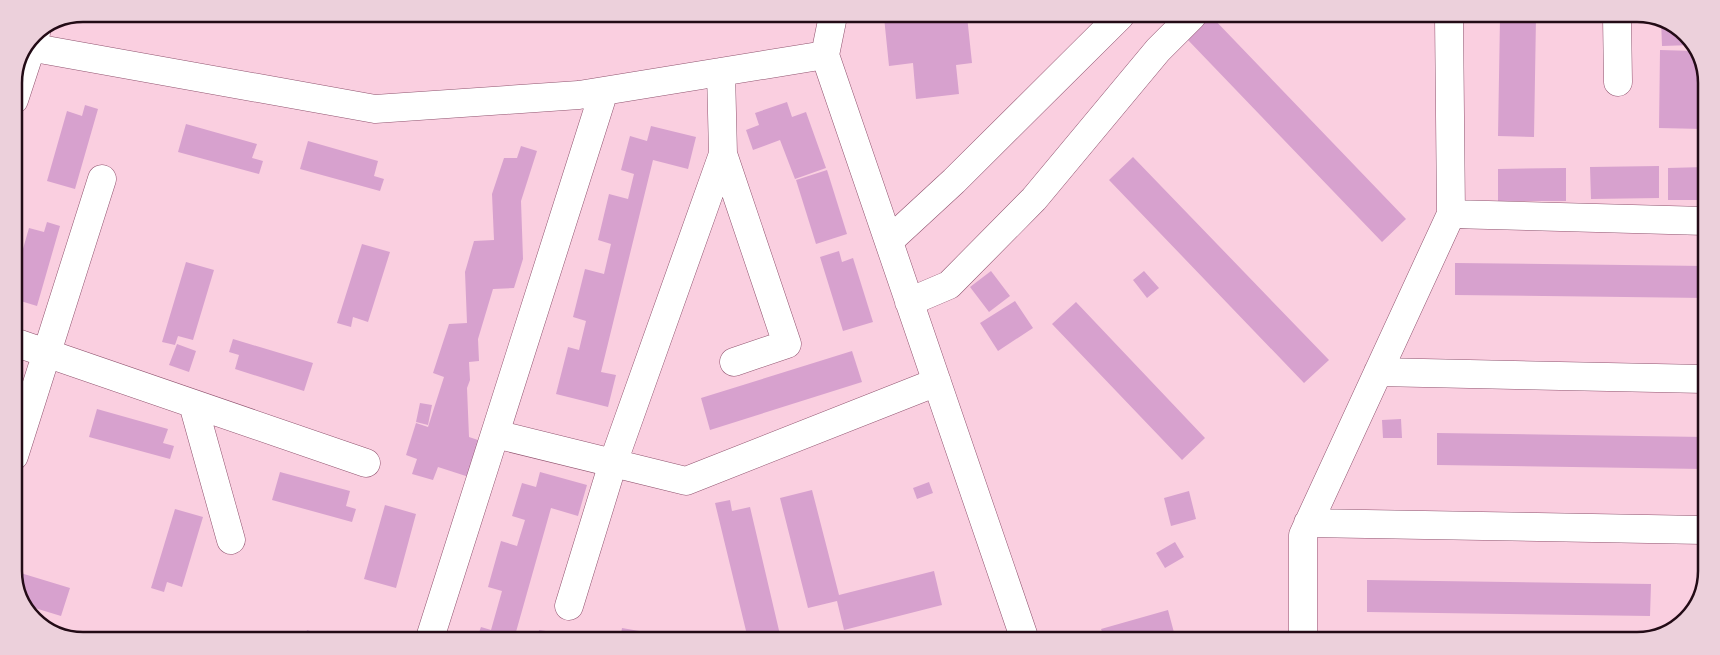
<svg xmlns="http://www.w3.org/2000/svg" width="1720" height="655" font-family="'Archivo Narrow',sans-serif">
  <style>
    .building { fill: #d7a1ce }
    .lines { fill: none; stroke-linecap: round; stroke-linejoin: round }
    .minor-casing { stroke: #90536f; stroke-width: 29 }
    .minor { stroke: #fff; stroke-width: 28 }
    .rim { fill: none; stroke: #230b16; stroke-width: 2.5 }
  </style>
  <rect width="100%" height="100%" fill="#facfe0"/>
  <!-- building -->
  <path class="building" d="M695 15H715V19L696 22Z
    M895 16H967L972 63 956 65 959 94 916 99 913 63 889 66 884 17Z
    M1211 16 1406 219 1382 242 1187 39Z
    M1500 17H1536L1534 137 1498 136Z
    M1661 19 1692 41 1693 45 1662 46Z
    M1660 50 1695 51 1703 71V129L1659 128Z
    M787 102 792 117 806 112 826 168 795 179 780 140 753 150 746 130 759 125 755 113Z
    M85 105 98 109 75 189 47 181 67 111 82 116Z
    M186 124 257 144 252 158 263 161 259 174 178 152Z
    M651 126 696 137 688 169 653 160 601 372 616 375 608 407 556 394 568 347 579 350 586 321 573 317 585 269 604 274 611 244 598 240 609 194 628 199 634 174 621 170 630 136 647 141Z
    M308 141 378 161 374 176 384 179 380 191 300 169Z
    M521 146 537 151 521 201 523 259 514 288 493 289 478 339 479 361 469 362 470 380 467 388 469 437 481 441 469 477 438 467 433 480 412 474 417 459 406 455 416 423 428 427 444 377 433 373 449 324 467 323 465 272 474 241 494 240 492 194 504 158H517Z
    M1133 157 1329 360 1304 383 1109 180Z
    M1659 166V198L1591 199 1590 167Z
    M1705 167V200H1668V168Z
    M1566 168V201H1498V169Z
    M827 170 847 234 816 244 796 180Z
    M47 222 60 226 37 306 14 299V280L29 228 44 232Z
    M362 244 390 252 368 322 353 317 351 327 337 323Z
    M839 251 842 262 853 258 873 322 843 331 820 257Z
    M186 262 214 270 193 340 178 336 175 345 162 342Z
    M1455 263 1705 266V298L1455 295Z
    M991 271 1010 296 989 312 970 287Z
    M1144 271 1159 288 1147 298 1133 280Z
    M1015 301 1033 328 998 351 980 323Z
    M1076 302 1205 438 1182 460 1052 324Z
    M233 339 313 363 304 391 235 369 239 355 229 352Z
    M177 344 196 351 189 372 169 365Z
    M852 351 862 382 710 430 701 398Z
    M420 403 432 405 428 425 416 422Z
    M97 409 168 429 163 443 174 446 170 459 89 437Z
    M1401 419 1402 438H1383L1382 420Z
    M1437 433 1704 437 1703 469 1437 465Z
    M280 472 350 491 346 506 356 509 352 522 272 500Z
    M540 472 587 485 578 516 551 508 514 639 477 638 481 627 491 630 502 591 488 587 501 541 517 546 525 520 512 516 522 483 536 487Z
    M929 482 933 493 917 499 913 488Z
    M812 490 839 595 934 571 942 605 844 630 837 601 808 608 780 498Z
    M1189 491 1196 519 1171 526 1164 498Z
    M730 500 732 511 750 507 781 639H748L715 503Z
    M385 505 416 514 396 588 364 579Z
    M175 509 203 517 182 587 167 582 164 592 151 588Z
    M1175 542 1184 557 1165 568 1156 553Z
    M14 571 70 588 61 616 25 605 14 576Z
    M1367 580 1651 584 1650 616 1367 612Z
    M1168 610 1176 640H1105L1101 629Z
    M622 628 679 638 678 639H620Z
    M307 630 333 638H305Z
    M539 630 595 638V639H538Z
    M187 632 204 637V638H185Z"/>
  <g class="lines">
    <!-- minor casing -->
    <g class="minor-casing">
      <path id="minor" d="M1449 17 1451 214
        M1617 17 1618 82
        M29 47 375 109 579 95 825 55 833 16
        M825 55 1025 640
        M14 100 36 33
        M723 154 787 344 734 362
        M889 241 954 181 1120 16
        M909 302 949 285 1034 199 1158 50 1192 16
        M14 342 366 463
        M1378 372 1704 379
        M193 404 231 540
        M495 434 686 481 937 382
        M14 456 102 179
        M1308 523 1703 530
        M569 606 613 463 723 154 721 72
        M430 638 604 91
        M1303 640V535L1451 214 1705 221"/>
    </g>
    <!-- minor -->
    <use href="#minor" class="minor"/>
  </g>
  <!-- crop -->
  <path d="M0 0H1720V655H0ZM83 22H1637A61 61 0 0 1 1698 83V571A61 61 0 0 1 1637 632H83A61 61 0 0 1 22 571V83A61 61 0 0 1 83 22Z" fill="#ecd0db" fill-rule="evenodd"/>
  <path class="rim" d="M83 22H1637A61 61 0 0 1 1698 83V571A61 61 0 0 1 1637 632H83A61 61 0 0 1 22 571V83A61 61 0 0 1 83 22Z"/>
</svg>
